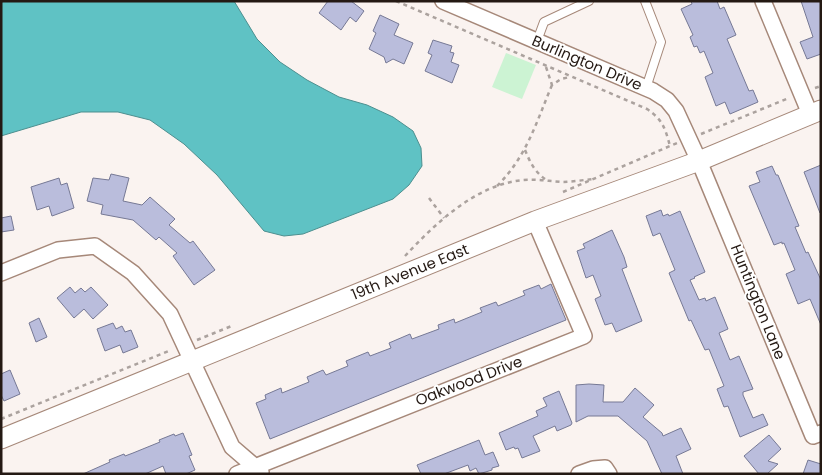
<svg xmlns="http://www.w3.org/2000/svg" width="822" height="475" font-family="Poppins,sans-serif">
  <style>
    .green { fill: #ccf3d3 }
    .water { fill: #5fc2c4; stroke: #4d8f8f }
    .building { fill: #babddc; stroke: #767995 }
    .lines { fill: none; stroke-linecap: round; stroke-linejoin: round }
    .service-casing { stroke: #a68879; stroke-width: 10 }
    .minor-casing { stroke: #a68879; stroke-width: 18 }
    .tertiary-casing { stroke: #a68879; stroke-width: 21 }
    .path { stroke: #aba29e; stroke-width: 2.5; stroke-dasharray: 4 4; stroke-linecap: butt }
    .service { stroke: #fff; stroke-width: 8 }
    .minor { stroke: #fff; stroke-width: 15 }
    .tertiary { stroke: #fff; stroke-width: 19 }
    .labels { text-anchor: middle; stroke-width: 4; stroke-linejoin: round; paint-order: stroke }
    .street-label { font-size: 15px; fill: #241913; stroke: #fff }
  </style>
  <rect width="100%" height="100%" fill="#faf3f0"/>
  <!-- green -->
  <path class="green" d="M506 53 536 65 522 99 492 87Z"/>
  <!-- water -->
  <path class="water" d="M4 1H234L257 39 280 62 307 80 339 97 367 105 393 117 413 131 421 148 422 166 409 185 393 199 303 234 284 236 264 231 217 175 184 144 150 120 118 112H81L1 136V3Z"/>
  <!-- building -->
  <path class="building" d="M328 1H351L364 11 356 22 350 17 341 30 319 13Z
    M691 1H717L720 9 724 7 736 35 727 39 749 91 753 90 758 102 730 114 725 102 716 106 705 77 713 73 704 51 700 53 697 46 694 47 690 37 693 35 681 9 692 4Z
    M801 1H821V54L807 59 800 42 813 37Z
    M380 15 399 24 394 35 413 43 404 64 393 59 386 63 384 57 369 49 376 33 373 31Z
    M433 40 452 46 450 52 454 53 451 62 459 65 452 83 425 71 432 55 428 53Z
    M821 165V213H820L804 172Z
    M772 166 776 175H778L799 226 795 227 806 253 808 252 821 280V325L810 299 798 304 786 274 795 270 784 243 782 244V242L774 245 749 186 760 182 756 172Z
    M111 174 129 178 123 201 142 205 150 197 175 219 169 225 190 243 193 241 215 270 194 285 173 256 177 253 159 237 156 240 133 220 101 214 103 205 87 201 93 178 109 180Z
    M59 178 61 185 67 183 74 208 52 216 49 206 37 210 31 187Z
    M661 210 663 216 668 214 669 216 680 211 705 272 694 277 695 278 690 280 699 300 705 298 706 301 715 297 728 329 719 333 730 360 739 356 753 389 743 392V395L753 418 763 414 768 425 740 437 728 406 724 407 717 389 724 386 709 349 705 350 691 320 689 321 669 273 675 270 660 233 653 236 646 216Z
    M11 216 14 230 1 232V218Z
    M612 230 624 257 627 267 622 269 642 321 616 332 612 323 605 325 595 299 601 296 593 275 586 278 577 251 585 248 583 244Z
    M551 284 566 320 270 439 256 403 266 399 265 395 281 388 282 393 309 382 307 377 323 370 326 375 348 366 346 361 368 352 370 356 391 348 389 343 410 334 412 339 439 329 438 325 454 319 455 323 482 312 480 308 496 302 498 306 525 295 523 291 539 285 541 289Z
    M70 287 75 293 81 288 85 292 91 287 108 305 93 319 84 309 74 318 57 298Z
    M39 318 47 337 36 342 29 323Z
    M113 323 116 329 122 326 125 332 131 330 138 347 123 353 120 345 105 351 97 329Z
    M10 370 20 394 4 401 1 395V374Z
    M589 384 604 385 603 402H623L635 388 654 405 643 417 662 433 663 436 681 428 691 449 676 456 683 474H662L647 441 618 416H588L576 422V385Z
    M559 391 572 423 571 425 557 431 555 426 533 436 540 451 522 458 518 448 515 449 514 447 506 450 499 433 538 416 536 411 547 406 543 398Z
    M183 433 192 455 189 456 195 470 186 474H166L163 466 145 474H83L110 462 109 460 124 454 125 456 133 453 160 442 159 440 174 434 175 436Z
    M769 435 781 449 768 461 778 464 767 474H759L744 456Z
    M479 440 485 455 493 452 499 466 492 468V470L479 474 476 468 470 471 468 465 444 474H421L417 465Z
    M808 460 821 464V474H803Z"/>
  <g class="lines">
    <!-- service casing -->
    <g class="service-casing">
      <path id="service" d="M645 1 661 42 646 88
        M537 41 544 22 589 1"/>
    </g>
    <!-- minor casing -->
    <g class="minor-casing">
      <path id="minor" d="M443 1 653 91 667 100 676 111 699 161 813 436 821 433
        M763 1 810 114
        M1 273 58 250 95 246 133 273 170 314 232 447 261 472
        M237 474 584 336 535 221
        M579 474 593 469 605 468 609 474"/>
    </g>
    <!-- tertiary casing -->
    <g class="tertiary-casing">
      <path id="tertiary" d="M1 439 535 221 699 161 821 110"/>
    </g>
    <!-- path -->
    <path class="path" d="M396 1 647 109C663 120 665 128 670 146
      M546 67 552 85 561 79 570 77
      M815 88 821 86
      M701 134 789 98
      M525 150C530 162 534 171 545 179
      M497 186C527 156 536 123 552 85
      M563 192 677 143
      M429 198 444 218
      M405 256C436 223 475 185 523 180 537 179 549 181 562 182 572 182 583 180 593 179
      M197 340 234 325
      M1 419 171 350"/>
    <!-- service -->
    <use href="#service" class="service"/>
    <!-- minor -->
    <use href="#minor" class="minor"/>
    <!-- tertiary -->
    <use href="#tertiary" class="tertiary"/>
  </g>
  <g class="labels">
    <!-- street labels -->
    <g class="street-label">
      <text transform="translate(587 63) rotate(23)" y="5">Burlington Drive</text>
      <text transform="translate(410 272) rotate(-22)" y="5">19th Avenue East</text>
      <text transform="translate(758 302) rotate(68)" y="5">Huntington Lane</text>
      <text transform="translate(469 381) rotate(-21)" y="5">Oakwood Drive</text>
    </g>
  </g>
  <!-- border -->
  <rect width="822" height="475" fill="none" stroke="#241913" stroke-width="5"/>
</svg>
